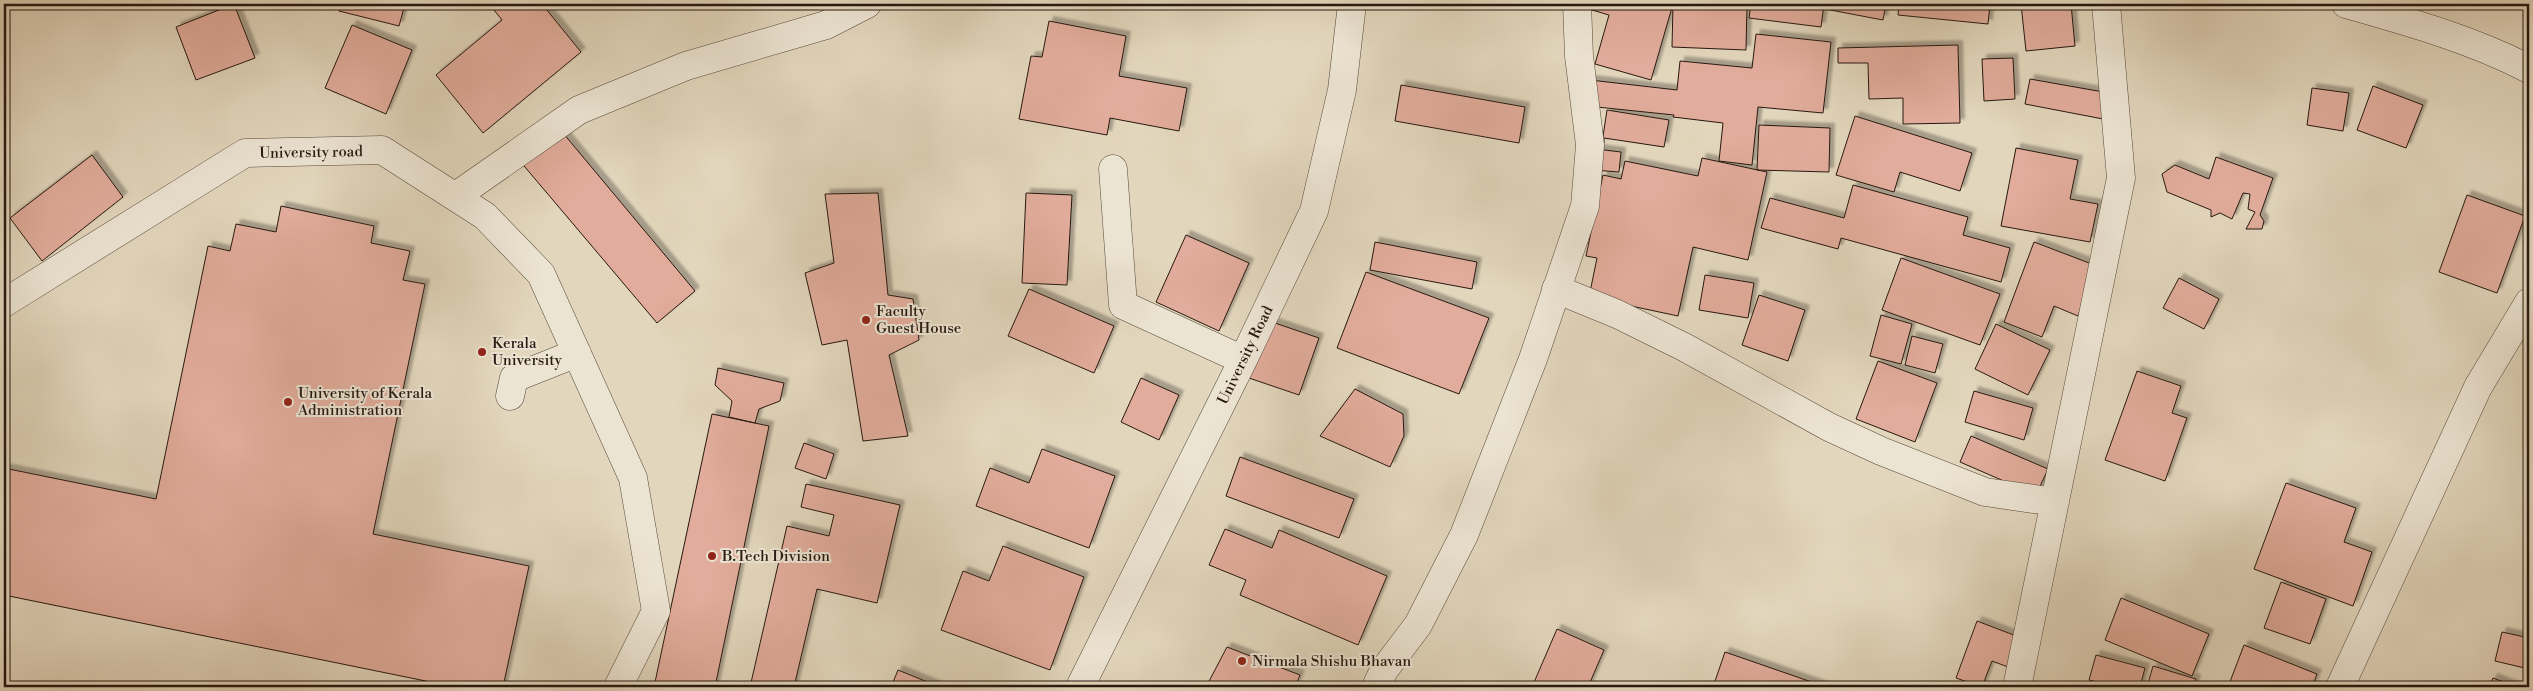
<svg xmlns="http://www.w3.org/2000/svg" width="2533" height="691" font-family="'Libre Bodoni',serif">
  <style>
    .building { fill: #e1ac9b; stroke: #271810; filter: url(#shadow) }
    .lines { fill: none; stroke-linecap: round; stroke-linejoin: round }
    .minor-casing { stroke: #56483b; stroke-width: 29 }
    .minor { stroke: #ece4d3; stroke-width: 28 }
    .poi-dot { fill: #8f2418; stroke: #ece4d3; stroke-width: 2 }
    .labels { text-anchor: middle; stroke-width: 4; stroke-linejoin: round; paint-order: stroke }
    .street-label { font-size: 15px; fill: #271810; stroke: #ece4d3 }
    .poi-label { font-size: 15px; fill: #271810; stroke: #ece4d3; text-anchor: start }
  </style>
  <defs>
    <filter id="shadow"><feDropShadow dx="4.5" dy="-4.5" stdDeviation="1" flood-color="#0004"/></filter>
  </defs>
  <rect width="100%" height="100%" fill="#e2d6bc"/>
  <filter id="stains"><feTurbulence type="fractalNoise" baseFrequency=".004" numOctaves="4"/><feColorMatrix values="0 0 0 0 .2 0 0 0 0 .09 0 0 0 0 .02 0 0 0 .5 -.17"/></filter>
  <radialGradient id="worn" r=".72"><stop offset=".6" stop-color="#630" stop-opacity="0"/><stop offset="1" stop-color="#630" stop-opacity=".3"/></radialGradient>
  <!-- building -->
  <path class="building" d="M234 4 255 58 196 80 176 27Z
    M340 4H405L399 26 339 11Z
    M489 4H542L581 52 483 133 436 75 502 20Z
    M1583 4H1673L1651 80 1595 64 1609 15 1582 7Z
    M1673 4 1747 6 1746 50 1672 47Z
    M1751 4H1824L1821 27 1749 18Z
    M1826 4H1886L1883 20 1825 9Z
    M1899 4H1990L1988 24 1898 15Z
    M2021 4H2071L2075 46 2026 51Z
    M1049 21 1126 36 1119 76 1187 88 1179 131 1110 118 1107 135 1019 119 1031 56 1042 57Z
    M352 25 412 50 386 114 325 88Z
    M1756 34 1831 42 1823 113 1758 107 1752 165 1719 161 1723 123 1673 117 1674 115 1587 106 1590 80 1677 90 1680 61 1752 68Z
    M1958 45 1960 123 1903 124V98L1869 99 1868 63H1838V48Z
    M2013 58 2015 99 1984 101 1982 59Z
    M2030 79 2109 93 2103 119 2025 104Z
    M1401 85 1525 107 1519 143 1395 121Z
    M2373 86 2423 105 2406 148 2357 130Z
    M2312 88 2349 93 2343 131 2307 125Z
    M1607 110 1669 120 1664 147 1604 138V143H1602Z
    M1855 116 1972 153 1960 191 1900 172 1894 192 1836 175Z
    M1759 125 1830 128 1829 172 1757 170Z
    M558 127 695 291 657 323 519 160Z
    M2016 148 2078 160 2070 199 2098 204 2090 242 2001 226Z
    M1596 149 1621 152 1619 172 1593 170Z
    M92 155 123 197 42 261 10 218Z
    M2216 157 2273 178 2260 215 2264 221 2262 229H2246L2255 212 2248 209 2250 194 2243 193 2232 219 2220 213 2211 217V210L2167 192 2162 174 2175 165 2209 179Z
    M1702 158 1767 172 1748 260 1693 247 1678 316 1589 297 1597 258 1586 256 1603 175 1621 179 1625 161 1698 176Z
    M1853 185 1968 217 1963 235 2010 248 2001 282 1841 238 1838 249 1761 228 1770 198 1844 218Z
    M878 193 888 295 913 299 919 340 889 355 908 436 863 441 847 340 822 345 805 273 834 263 825 194Z
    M1026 193 1072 195 1067 285 1022 283Z
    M2467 195 2525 216 2497 293 2439 272Z
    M281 206 374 226 371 243 410 251 403 280 425 284 373 534 529 566 503 687H455L4 595V468L156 499 208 246 230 251 236 224 276 232Z
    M1186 235 1249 263 1219 331 1156 302Z
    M1375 242 1477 262 1472 289 1370 270Z
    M2034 242 2097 266 2078 316 2054 306 2042 337 2004 322Z
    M1901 258 2000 294 1980 345 1882 310Z
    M1366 272 1489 318 1459 394 1337 348Z
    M1705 275 1754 283 1748 318 1699 310Z
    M2179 278 2219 299 2204 329 2163 308Z
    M1029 289 1114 326 1094 373 1008 336Z
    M1759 295 1805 310 1788 361 1742 345Z
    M1881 315 1912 324 1901 364 1870 356Z
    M1269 321 1319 338 1299 395 1249 378Z
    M1996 324 2050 350 2028 395 1975 369Z
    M1912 336 1943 344 1935 373 1905 365Z
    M1878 361 1937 383 1915 442 1856 419Z
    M718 368 784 383 780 401 759 409 755 423 729 417 732 401 715 385Z
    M2137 371 2181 386 2172 413 2187 418 2165 481 2105 460Z
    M1141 378 1179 395 1159 440 1121 422Z
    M1355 389 1403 414 1404 436 1390 467 1320 436Z
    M1974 391 2033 408 2024 440 1965 422Z
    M712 414 769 426 715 687H654Z
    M1971 436 2048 469 2036 495 1960 462Z
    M804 443 834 454 826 479 795 468Z
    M1042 449 1115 476 1089 548 976 506 990 468 1029 483Z
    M1240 457 1354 499 1339 538 1226 496Z
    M2286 483 2356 508 2344 542 2372 552 2353 606 2254 569Z
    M806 484 900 505 877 603 817 589 794 687H750L787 526 829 536 834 515 801 507Z
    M1225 529 1272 548 1279 530 1387 576 1358 645 1240 595 1246 580 1209 565Z
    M1003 546 1084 577 1050 670 941 630 963 571 989 581Z
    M2281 582 2326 599 2310 644 2264 628Z
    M2121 598 2209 634 2192 676 2105 640Z
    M1977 621 2019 637 2008 667 1992 661 1982 687 1956 678Z
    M1557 629 1604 650 1588 687H1532Z
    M2502 632 2529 638V669L2495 661Z
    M2244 645 2317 674 2312 687H2228Z
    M1227 647 1300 675 1295 687H1206Z
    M1725 652 1826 687H1713Z
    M2096 655 2145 668 2140 687H2118L2089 680Z
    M2153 666 2196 679 2194 687H2147Z
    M898 670 940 687H891Z
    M2493 678 2517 687H2489Z"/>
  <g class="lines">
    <!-- minor casing -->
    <g class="minor-casing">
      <path id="minor" d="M2346 4C2409 22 2471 39 2529 69
        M1113 169 1123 305 1243 360
        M456 196 579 110 686 66 826 25 867 4
        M1556 289 1617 314 1684 347 1829 427 1881 451 1985 492 2055 502
        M4 303 245 153 382 150 485 216 541 274 633 478 656 611 618 687
        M510 396 514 378 577 353
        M1080 687 1243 360 1314 211 1342 90 1352 4
        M1376 687 1384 670 1418 625 1464 535 1533 359 1585 206 1590 145 1579 56 1577 4
        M2017 687 2121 178 2106 4
        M2340 687 2478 387 2529 302"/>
    </g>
    <!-- minor -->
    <use href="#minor" class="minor"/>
  </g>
  <!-- markers -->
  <g class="poi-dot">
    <circle cx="866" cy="320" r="5"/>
    <circle cx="482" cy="352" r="5"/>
    <circle cx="288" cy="402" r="5"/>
    <circle cx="712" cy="556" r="5"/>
    <circle cx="1242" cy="661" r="5"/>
  </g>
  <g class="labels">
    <!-- street labels -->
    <g class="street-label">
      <text transform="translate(311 152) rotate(-1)" y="5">University road</text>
      <text transform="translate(1245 355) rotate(-64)" y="5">University Road</text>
    </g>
    <!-- poi labels -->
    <g class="poi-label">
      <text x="876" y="316">Faculty<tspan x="876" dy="17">Guest House</tspan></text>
      <text x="492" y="348">Kerala<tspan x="492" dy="17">University</tspan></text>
      <text x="298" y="398">University of Kerala<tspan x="298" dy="17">Administration</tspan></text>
      <text x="722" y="561">B.Tech Division</text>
      <text x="1252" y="666">Nirmala Shishu Bhavan</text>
    </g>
  </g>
  <!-- margin -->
  <rect width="2533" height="691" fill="none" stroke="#e2d6bc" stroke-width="20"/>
  <rect x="5" y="5" width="2523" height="681" fill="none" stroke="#271810" stroke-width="2.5"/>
  <rect x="10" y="10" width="2513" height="671" fill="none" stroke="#271810"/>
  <rect width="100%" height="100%" filter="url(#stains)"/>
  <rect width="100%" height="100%" fill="url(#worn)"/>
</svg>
